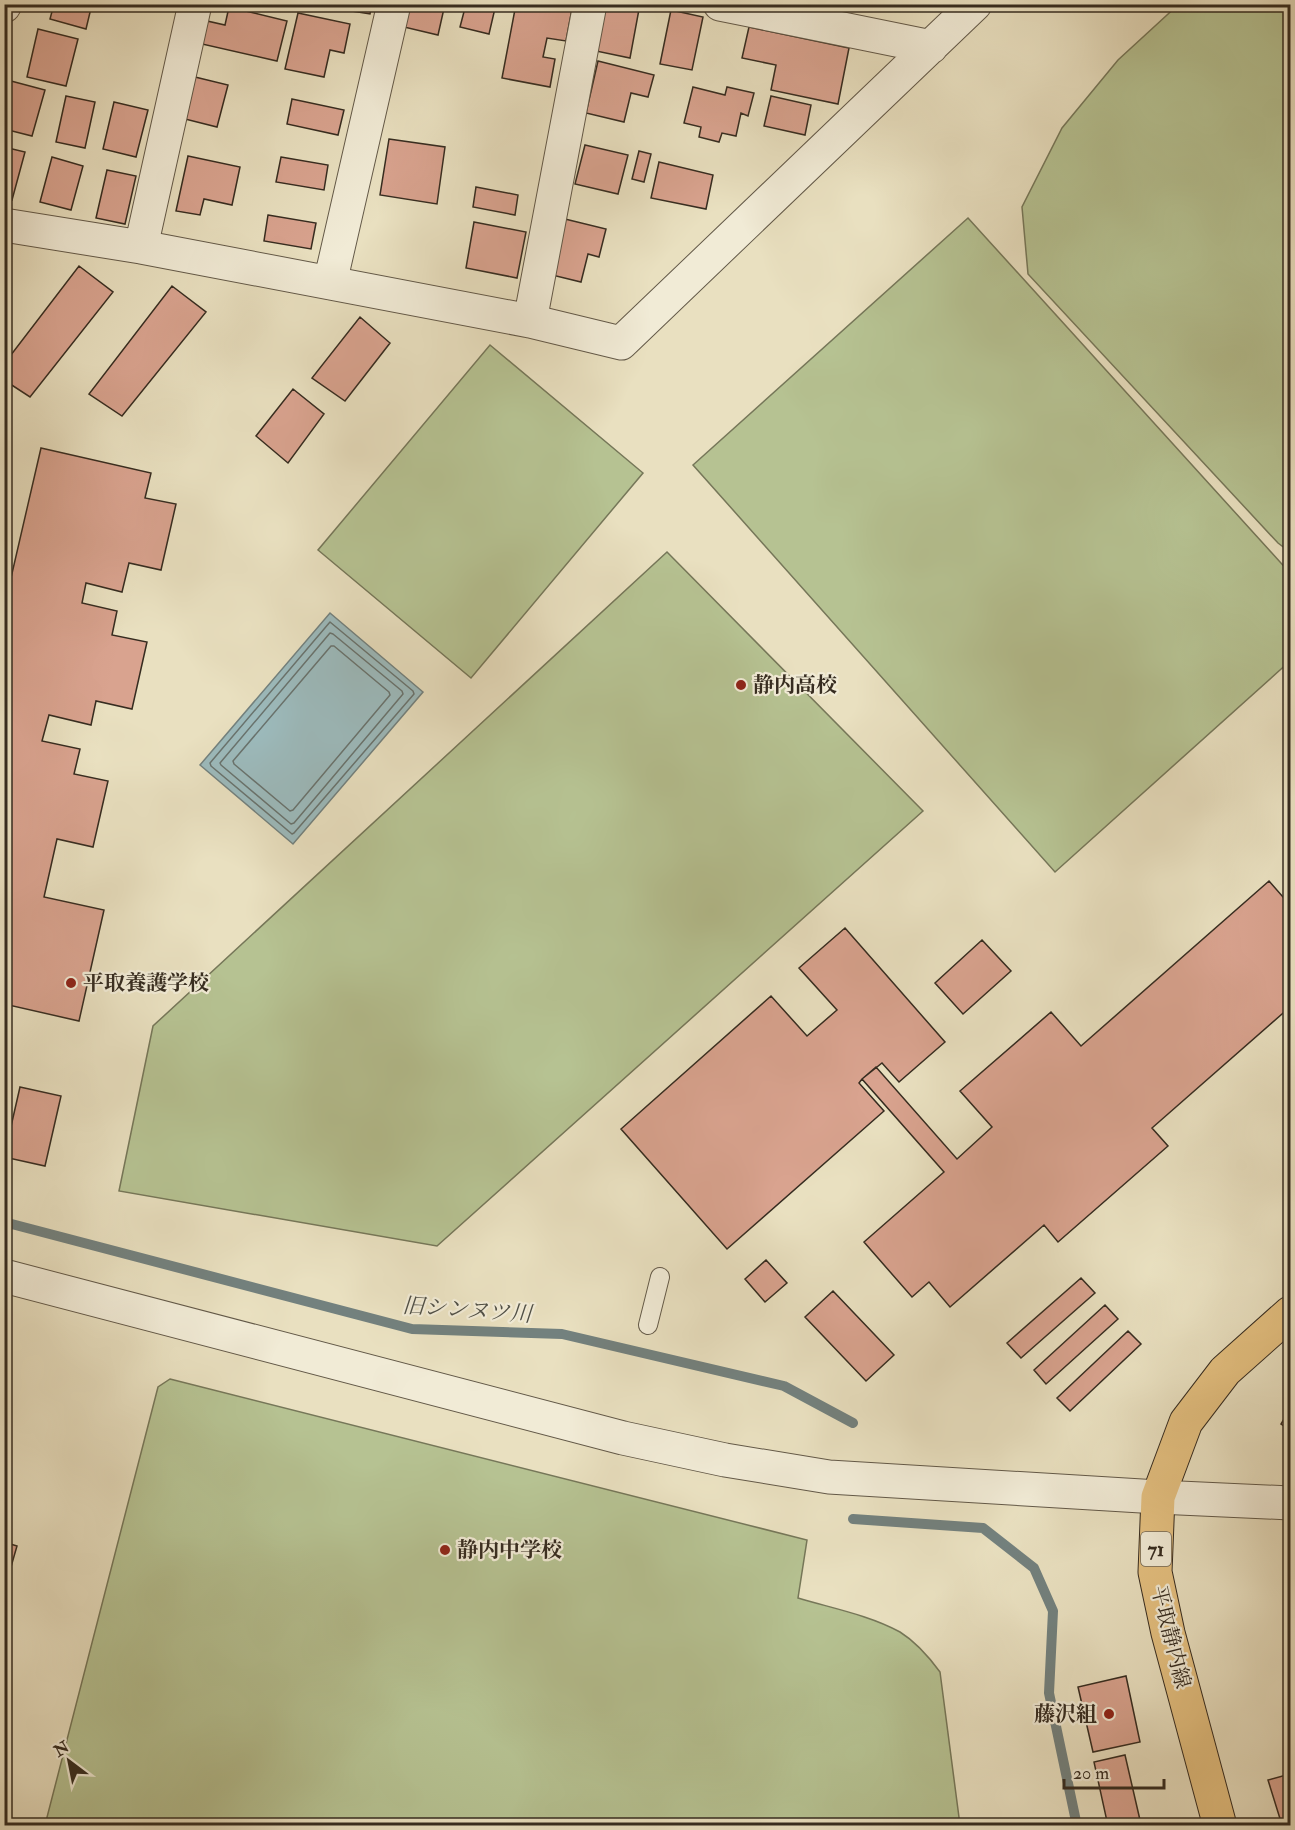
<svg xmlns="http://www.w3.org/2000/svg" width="1295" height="1830" font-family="'IM FELL Double Pica','Noto Serif JP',serif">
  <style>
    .green { fill: #b6c292; stroke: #767759; stroke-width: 1.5 }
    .water { fill: #9cbabc; stroke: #73817e; stroke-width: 1.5 }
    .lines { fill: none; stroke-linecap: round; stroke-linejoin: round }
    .shore { stroke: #69736e; stroke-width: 1.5 }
    .stream { stroke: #73817e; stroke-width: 10 }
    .building { fill: #d9a38f; stroke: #362c20; stroke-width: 1.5 }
    .service-casing { stroke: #635948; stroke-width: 20 }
    .minor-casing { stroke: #635948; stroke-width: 35 }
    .tertiary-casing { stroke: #635948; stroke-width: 35 }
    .primary-casing { stroke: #362c20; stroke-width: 35 }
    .service { stroke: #f1ebd6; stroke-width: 18 }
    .minor { stroke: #f1ebd6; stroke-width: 33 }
    .tertiary { stroke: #f1ebd6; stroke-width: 33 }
    .primary { stroke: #e4c080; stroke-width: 33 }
    .poi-dot { fill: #8f2418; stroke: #f1ebd6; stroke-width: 2 }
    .labels { text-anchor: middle; stroke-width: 4.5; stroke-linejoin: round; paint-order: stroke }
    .shield { fill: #f1ebd6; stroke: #6e6557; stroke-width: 1.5 }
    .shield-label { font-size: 20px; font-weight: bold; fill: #362c20 }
    .poi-label { font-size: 21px; font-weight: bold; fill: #362c20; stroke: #f1ebd6; text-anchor: start }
    .street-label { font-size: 21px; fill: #362c20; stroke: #f1ebd6 }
    .water-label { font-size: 22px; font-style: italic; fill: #505047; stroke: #f1ebd6 }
  </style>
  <rect width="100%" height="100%" fill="#e9e0c0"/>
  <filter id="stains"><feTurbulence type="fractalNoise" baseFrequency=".00333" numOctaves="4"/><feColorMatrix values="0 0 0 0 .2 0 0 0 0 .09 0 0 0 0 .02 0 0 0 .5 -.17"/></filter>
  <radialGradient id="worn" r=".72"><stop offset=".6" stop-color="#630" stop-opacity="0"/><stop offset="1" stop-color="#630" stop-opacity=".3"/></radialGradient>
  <!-- green -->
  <path class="green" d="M1179 4 1290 5V552L1278 543 1028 274 1022 207 1062 128 1118 60Z
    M968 218 1290 573V661L1055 872 693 465Z
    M490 345 643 473 471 678 318 550Z
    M667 552 923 811 437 1246 119 1191 153 1026Z
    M170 1379 807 1540 798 1598C831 1608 869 1615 900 1632 916 1642 929 1657 940 1672L960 1825H45L158 1387Z"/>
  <!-- water -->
  <path class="water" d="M330 613 423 692 293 844 200 765Z"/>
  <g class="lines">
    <!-- shore -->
    <path class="shore" d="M330 622 413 691 414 694 294 833 292 834 211 766 210 763Z
      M330 633 333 634 402 691 403 694 294 823 291 824 221 765 220 763Z
      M331 646H334L389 692 390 695 293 810 290 811 234 764 233 761Z"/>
    <!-- stream -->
    <path class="stream" d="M4 1222 412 1329 562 1334 784 1386 853 1423
      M853 1519 983 1528 1034 1568 1053 1611 1049 1693 1077 1826"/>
  </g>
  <!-- building -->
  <path class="building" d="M54 4H92L86 29 50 19Z
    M339 4H372L370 14 338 9Z
    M409 4H445L438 35 404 27Z
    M466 4H496L489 34 460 27Z
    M516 4H573L566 41 547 38 543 57 555 59 550 87 502 78Z
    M605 4H640L630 58 596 51Z
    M229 7 287 21 277 61 202 44 207 21 225 25Z
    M671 10 703 17 692 70 660 64Z
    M298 13 350 24 344 53 330 50 324 77 285 69Z
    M749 27 849 48 838 104 771 90 776 65 742 58Z
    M38 29 78 39 66 86 27 77Z
    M598 61 654 75 648 97 631 93 624 122 586 113Z
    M195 77 228 85 217 127 185 119Z
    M11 81 45 90 32 136 4 129V104Z
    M693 87 725 95 727 87 754 93 748 116 741 113 736 136 722 133 719 142 699 137 701 127 684 123Z
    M66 96 95 102 85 148 56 142Z
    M771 96 811 105 805 135 764 126Z
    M292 99 344 110 338 135 287 124Z
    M114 102 148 110 136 157 103 149Z
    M389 139 445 147 437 204 380 195Z
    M585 145 628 155 618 194 575 184Z
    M4 147 25 152 12 200 4 198Z
    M639 151 651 154 644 182 632 179Z
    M188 156 240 167 232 205 204 199 200 215 176 211Z
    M52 157 83 166 71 210 40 202Z
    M281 157 328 165 324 190 276 182Z
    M659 162 713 175 706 209 651 198Z
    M107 170 136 176 125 224 96 218Z
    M476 187 518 195 515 215 473 207Z
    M268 215 316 223 311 249 264 241Z
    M565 219 606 229 599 257 588 254 581 282 552 275Z
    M474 222 526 232 517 278 466 268Z
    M79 266 113 292 30 397 4 380V364Z
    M172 286 206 312 122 416 89 394Z
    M360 317 390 343 345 401 312 378Z
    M293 389 324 414 288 463 256 436Z
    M41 448 151 473 145 498 176 504 161 570 129 563 122 592 86 583 82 603 117 611 112 635 147 642 132 709 96 701 91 725 49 715 42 741 80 749 74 774 108 781 93 847 57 839 44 897 104 910 79 1021 4 1004V608Z
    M1269 881 1290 905V1007L1152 1128 1168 1146 1058 1242 1044 1225 950 1307 929 1282 912 1297 864 1242 944 1172 862 1079 876 1067 957 1159 992 1127 960 1091 1051 1012 1081 1046Z
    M845 928 945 1042 899 1082 882 1063 862 1079 859 1083 884 1111 727 1249 621 1129 771 996 807 1036 837 1010 799 968Z
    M982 940 1011 971 963 1014 935 983Z
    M20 1087 61 1096 45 1166 4 1157Z
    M766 1260 787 1283 765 1302 745 1279Z
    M1081 1278 1095 1293 1021 1358 1007 1343Z
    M833 1291 894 1355 866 1381 805 1317Z
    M1105 1305 1118 1319 1046 1384 1034 1370Z
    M1128 1331 1141 1344 1070 1411 1057 1398Z
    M1290 1409V1430L1281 1424Z
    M4 1542 17 1546 4 1591Z
    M1126 1676 1140 1742 1093 1752 1078 1687Z
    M1125 1755 1140 1820 1108 1826 1094 1762Z
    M1290 1774V1823L1282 1825 1268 1780Z"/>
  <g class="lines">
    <!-- service casing -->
    <g class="service-casing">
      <path id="service" d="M648 1325 660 1277"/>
    </g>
    <!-- minor casing -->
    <g class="minor-casing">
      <path id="minor" d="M720 4 931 47
        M4 225 141 247 530 321 621 343 975 4
        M141 247 195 4
        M330 283 394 4
        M530 321 590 4
        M1158 1497 1290 1503"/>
    </g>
    <!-- tertiary casing -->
    <g class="tertiary-casing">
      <path id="tertiary" d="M4 6 5 4
        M4 1276 623 1438 725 1460 829 1477 1158 1497"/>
    </g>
    <!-- primary casing -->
    <g class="primary-casing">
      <path id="primary" d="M1220 1826 1168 1633 1155 1572 1158 1497 1186 1422 1225 1371 1290 1313"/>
    </g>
    <!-- service -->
    <use href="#service" class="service"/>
    <!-- minor -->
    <use href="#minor" class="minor"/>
    <!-- tertiary -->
    <use href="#tertiary" class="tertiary"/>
    <!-- primary -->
    <use href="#primary" class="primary"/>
  </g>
  <!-- markers -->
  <g class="poi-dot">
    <circle cx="741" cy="685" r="6"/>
    <circle cx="71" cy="983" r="6"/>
    <circle cx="445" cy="1550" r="6"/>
    <circle cx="1109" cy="1714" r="6"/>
  </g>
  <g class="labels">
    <!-- shield labels -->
    <rect class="shield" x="1141" y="1532" width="30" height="34" rx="4.5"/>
    <g class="shield-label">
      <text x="1156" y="1556">71</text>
    </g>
    <!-- poi labels -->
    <g class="poi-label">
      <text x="753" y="692">静内高校</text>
      <text x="83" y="990">平取養護学校</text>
      <text x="457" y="1557">静内中学校</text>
      <text x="1097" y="1721" text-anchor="end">藤沢組</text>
    </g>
    <!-- street labels -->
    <g class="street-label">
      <text transform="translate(1171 1637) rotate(76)" y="7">平取静内線</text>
    </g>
    <!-- water labels -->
    <g class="water-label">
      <text transform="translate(467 1309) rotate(4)" y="8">旧シンヌツ川</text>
    </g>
  </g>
  <!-- margin -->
  <rect width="1295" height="1830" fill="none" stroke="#e9e0c0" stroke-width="24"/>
  <rect x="6" y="6" width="1283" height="1818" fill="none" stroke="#362c20" stroke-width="3"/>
  <rect x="12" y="12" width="1271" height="1806" fill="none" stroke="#362c20" stroke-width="1.5"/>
  <!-- north arrow -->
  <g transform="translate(69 1761) rotate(328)" stroke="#f1ebd6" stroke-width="4.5" paint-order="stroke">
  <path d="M0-4.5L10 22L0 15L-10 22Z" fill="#362c20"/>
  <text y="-9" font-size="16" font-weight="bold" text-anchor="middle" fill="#362c20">N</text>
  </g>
  <!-- scale -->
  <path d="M1064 1779v9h100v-9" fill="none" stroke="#362c20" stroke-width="3"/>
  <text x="1073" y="1779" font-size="18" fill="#362c20" stroke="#f1ebd6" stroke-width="4.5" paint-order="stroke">20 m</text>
  <rect width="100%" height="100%" filter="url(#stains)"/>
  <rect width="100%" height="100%" fill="url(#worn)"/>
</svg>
